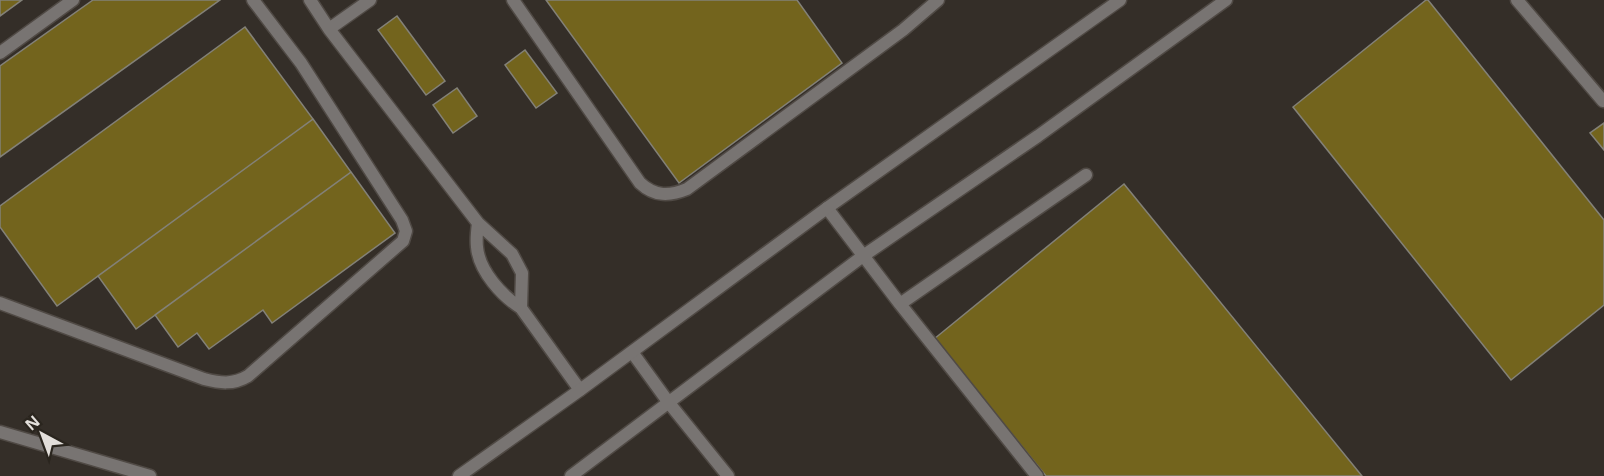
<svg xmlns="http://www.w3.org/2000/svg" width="1604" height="476" font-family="'Noto Sans',sans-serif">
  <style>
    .building { fill: #73641d; stroke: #838178; stroke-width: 1.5 }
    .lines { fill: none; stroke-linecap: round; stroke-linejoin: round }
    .service-casing { stroke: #504a45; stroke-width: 15 }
    .minor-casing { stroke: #504a45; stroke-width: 15 }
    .service { stroke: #787472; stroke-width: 12 }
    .minor { stroke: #787472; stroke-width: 12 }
  </style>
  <rect width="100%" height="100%" fill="#342e28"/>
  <!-- building -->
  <path class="building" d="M0 0H22L0 16Z
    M93 0H220L0 157V66Z
    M546 0H797L842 63 679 183Z
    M1426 0H1428L1604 220V305L1511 380 1293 107Z
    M397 16 445 81 426 95 378 30Z
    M245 27 313 119 57 306 0 227V206Z
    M525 50 557 93 536 108 505 65Z
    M457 88 477 116 453 133 433 105Z
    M313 119 351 172 136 329 98 276Z
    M1604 123V150L1590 133Z
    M351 172 395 233 272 323 263 310 209 349 197 333 178 347 155 315Z
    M1124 184 1362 476H1046L934 339Z"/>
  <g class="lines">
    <!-- service casing -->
    <g class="service-casing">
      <path id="service" d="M310 0 329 29 478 223 512 254 522 273 521 308
        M513 0 640 183C655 197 670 196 687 189L903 30 938 0
        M1517 0 1603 101
        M329 29 370 0
        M0 53 73 0
        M827 208 900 304 1086 175
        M478 223C477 231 476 239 477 247 479 271 502 296 521 308L580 390
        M0 303 204 379C220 383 233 385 248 376L403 241 406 231 402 220 301 63 253 0
        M900 304 1037 476
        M632 352 669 403 728 476
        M571 476 863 256 1038 136 1226 0"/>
    </g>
    <!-- minor casing -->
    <g class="minor-casing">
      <path id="minor" d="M0 432 150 476
        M459 476 580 390 827 208 1120 0"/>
    </g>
    <!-- service -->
    <use href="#service" class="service"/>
    <!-- minor -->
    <use href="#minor" class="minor"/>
  </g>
  <!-- north arrow -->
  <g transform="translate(42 434) rotate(319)" stroke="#2a251e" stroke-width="4.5" paint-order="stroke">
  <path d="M0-4.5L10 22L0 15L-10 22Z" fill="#e3dfdb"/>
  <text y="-9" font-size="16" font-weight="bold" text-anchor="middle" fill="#e3dfdb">N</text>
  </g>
</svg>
